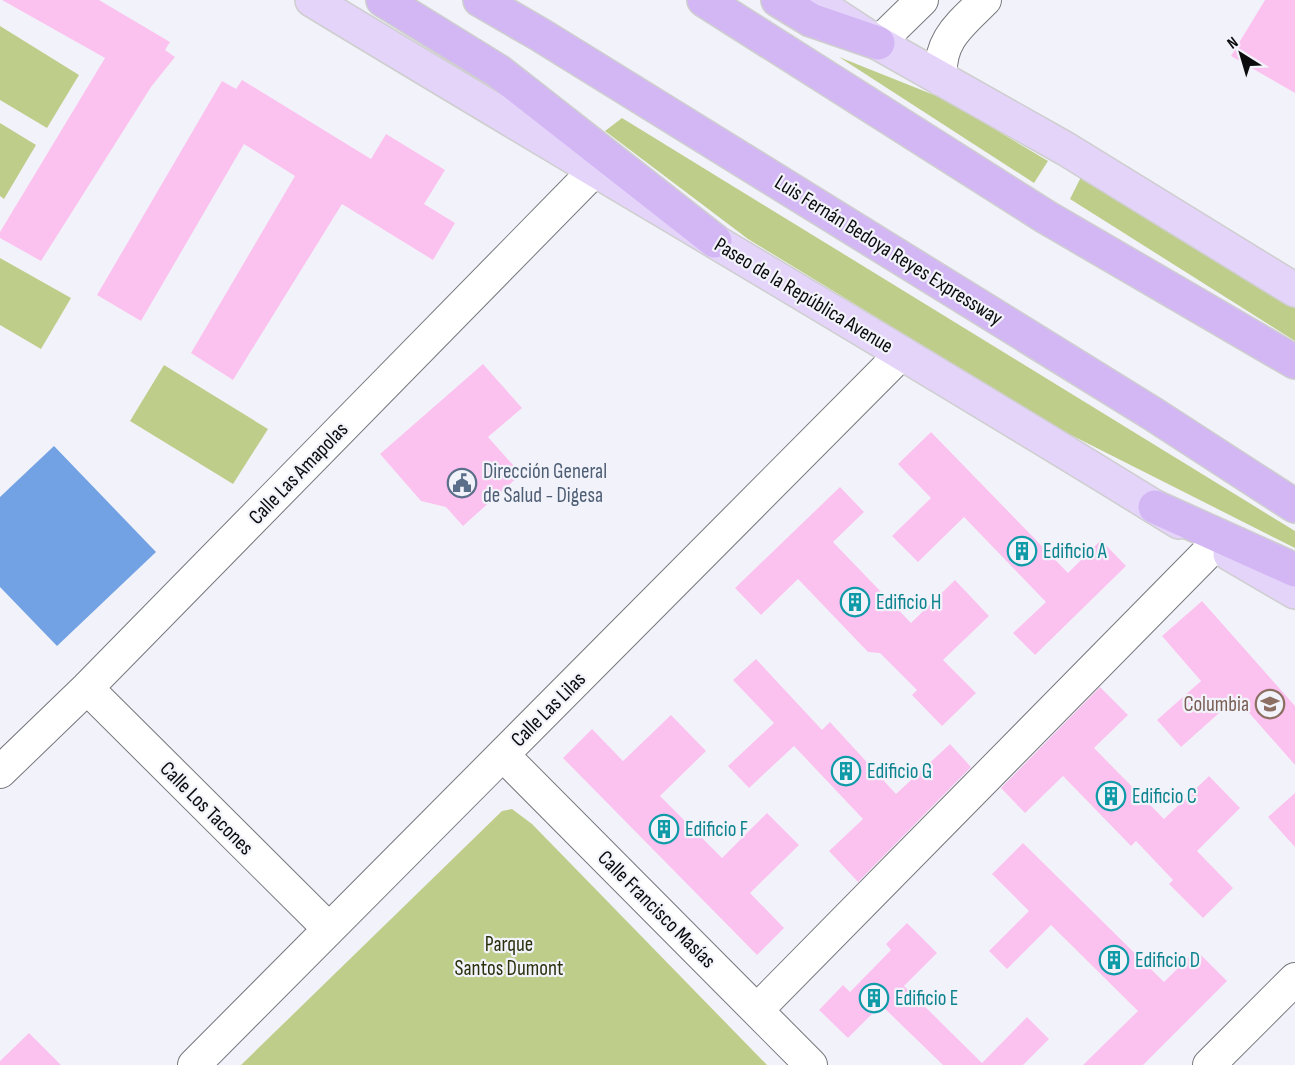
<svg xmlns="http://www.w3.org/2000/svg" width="1295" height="1065" font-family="'Sofia Sans Condensed',sans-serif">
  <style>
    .green { fill: #bfcd8a }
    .water { fill: #72a2e3 }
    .building { fill: #fcc2ef }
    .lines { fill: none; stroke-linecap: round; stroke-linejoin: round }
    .minor-casing { stroke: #77787e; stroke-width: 34 }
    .major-casing { stroke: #cececf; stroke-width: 36 }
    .highway-casing { stroke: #cececf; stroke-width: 36 }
    .minor { stroke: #fff; stroke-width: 32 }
    .major { stroke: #e5d4f9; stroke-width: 33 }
    .highway { stroke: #d3b7f5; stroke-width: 33 }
    .labels { text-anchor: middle; stroke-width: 4.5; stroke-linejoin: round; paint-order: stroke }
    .street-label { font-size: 21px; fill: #0b0b0d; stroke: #f2f3fa }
    .service-label { font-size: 21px; fill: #4e5e75; stroke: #f2f3fa; text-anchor: start }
    .culture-label { font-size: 21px; fill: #0d838f; stroke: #f2f3fa; text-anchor: start }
    .education-label { font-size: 21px; fill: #785e54; stroke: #f2f3fa; text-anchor: end }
    .park-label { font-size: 21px; fill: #2a300c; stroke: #f2f3fa }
  </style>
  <rect width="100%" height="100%" fill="#f2f3fa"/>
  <!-- green -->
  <path class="green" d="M0 26 79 75 47 128 0 100Z
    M839 57 944 99 1048 161 1034 183Z
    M622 118 1295 531V548L1065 432 748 239 605 131Z
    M0 123 36 145 4 199 0 196Z
    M1083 173 1295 303V341L1070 199Z
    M0 258 71 298 41 349 0 325Z
    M164 365 268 429 233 484 130 421Z
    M512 809 532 824 767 1065H241L502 811Z"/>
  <!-- water -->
  <path class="water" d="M54 446 156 552 57 646 0 587V497Z"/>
  <!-- building -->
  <path class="building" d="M2 0H99L170 42 165 50 175 57 151 87 41 261 0 238V232L105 58Z
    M1265 0H1295V93L1231 56Z
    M242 80 371 159 386 134 445 170 424 204 455 223 433 260 342 204 233 380 191 353 295 176 244 144 141 321 97 295 222 81 236 89Z
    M483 364 522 408 488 437 521 474 463 526 446 507 421 501 380 454Z
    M931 432 1068 573 1101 540 1126 566 1035 655 1013 633 1046 602 964 517 918 562 892 536 931 498 898 464Z
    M840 487 864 512 833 542 911 623 955 580 989 616 943 660 976 693 942 726 912 695 917 690 880 653 868 652 798 579 761 615 735 588Z
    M1202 601 1295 706V765L1236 698 1181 747 1157 720 1201 681 1162 636Z
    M756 659 822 730 830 722 896 794 950 744 971 767 858 882 829 851 863 819 794 746 749 788 728 766 774 723 733 680Z
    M1100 687 1128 715 1094 748 1164 819 1209 776 1240 808 1197 851 1233 888 1203 918 1169 884 1173 880 1136 841 1131 846 1063 776 1025 813 1001 788Z
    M671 715 706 751 660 796 722 858 767 813 799 845 750 893 784 928 757 955 563 758 592 729 623 761Z
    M1295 793V847L1268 817Z
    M1023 843 1164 982 1196 950 1227 981 1143 1065H1083L1138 1011 1051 925 1007 969 989 951 1029 911 992 874Z
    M907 923 937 953 904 986 982 1063 1027 1017 1049 1039 1023 1065H943L881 1005 848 1038 819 1010 843 985 850 992 891 950 886 944Z
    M29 1033 61 1065H0V1061Z"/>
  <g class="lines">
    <!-- minor casing -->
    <g class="minor-casing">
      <path id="minor" d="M878 43 922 0
        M941 79C938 40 960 25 985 0
        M87 688 328 928
        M503 755 811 1065
        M0 772 87 688 594 171
        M757 1010 1215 545
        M194 1065 902 353
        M1209 1065 1295 979"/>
    </g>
    <!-- major casing -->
    <g class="major-casing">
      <path id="major" d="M312 0C600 175 892 344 1179 522
        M812 0 878 43 1066 149 1295 290
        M1230 554 1295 592"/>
    </g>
    <!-- highway casing -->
    <g class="highway-casing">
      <path id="highway" d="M383 0 498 71 715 241
        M480 0 539 34 1153 414 1295 506
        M704 0 1046 217 1295 362
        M778 0 811 20 878 43
        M1155 507 1295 570"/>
    </g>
    <!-- minor -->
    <use href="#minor" class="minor"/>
    <!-- major -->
    <use href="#major" class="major"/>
    <!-- highway -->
    <use href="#highway" class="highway"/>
  </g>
  <!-- icons -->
  <defs>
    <g id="civic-ring" transform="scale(1.5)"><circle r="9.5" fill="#f2f3fa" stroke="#5c6f8a" stroke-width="1.5"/><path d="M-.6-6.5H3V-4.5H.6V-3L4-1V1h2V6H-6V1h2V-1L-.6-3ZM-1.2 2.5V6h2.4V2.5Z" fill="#5c6f8a"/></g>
    <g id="building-ring" transform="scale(1.5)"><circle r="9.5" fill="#f2f3fa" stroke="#0f9aa8" stroke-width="1.5"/><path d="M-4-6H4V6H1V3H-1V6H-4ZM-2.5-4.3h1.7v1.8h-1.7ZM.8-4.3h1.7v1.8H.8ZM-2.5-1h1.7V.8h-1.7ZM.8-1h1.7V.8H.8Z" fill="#0f9aa8"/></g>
    <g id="school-ring" transform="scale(1.5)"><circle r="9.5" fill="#f2f3fa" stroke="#8d6e63" stroke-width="1.5"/><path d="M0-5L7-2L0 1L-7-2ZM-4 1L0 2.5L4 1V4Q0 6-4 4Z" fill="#8d6e63"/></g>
  </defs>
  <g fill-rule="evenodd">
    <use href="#civic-ring" x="462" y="483"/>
    <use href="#building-ring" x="1022" y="551"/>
    <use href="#building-ring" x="855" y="602"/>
    <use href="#school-ring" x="1270" y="704"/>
    <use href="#building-ring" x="846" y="771"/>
    <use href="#building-ring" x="1111" y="796"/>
    <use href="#building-ring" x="664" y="829"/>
    <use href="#building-ring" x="1114" y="960"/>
    <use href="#building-ring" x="874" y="998"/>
  </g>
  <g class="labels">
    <!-- street labels -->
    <g class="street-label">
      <text transform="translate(889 250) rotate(32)" y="7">Luis Fernán Bedoya Reyes Expressway</text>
      <text transform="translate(804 295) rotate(31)" y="7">Paseo de la República Avenue</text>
      <text transform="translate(298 473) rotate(-46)" y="7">Calle Las Amapolas</text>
      <text transform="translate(548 709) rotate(-45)" y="7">Calle Las Lilas</text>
      <text transform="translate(207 808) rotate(45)" y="7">Calle Los Tacones</text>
      <text transform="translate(657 909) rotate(45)" y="7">Calle Francisco Masías</text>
    </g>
    <!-- service labels -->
    <g class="service-label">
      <text x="483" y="478">Dirección General<tspan x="483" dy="24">de Salud - Digesa</tspan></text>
    </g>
    <!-- culture labels -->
    <g class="culture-label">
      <text x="1043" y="558">Edificio A</text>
      <text x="876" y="609">Edificio H</text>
      <text x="867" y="778">Edificio G</text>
      <text x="1132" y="803">Edificio C</text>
      <text x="685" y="836">Edificio F</text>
      <text x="1135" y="967">Edificio D</text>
      <text x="895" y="1005">Edificio E</text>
    </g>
    <!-- education labels -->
    <g class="education-label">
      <text x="1249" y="711">Columbia</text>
    </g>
    <!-- park labels -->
    <g class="park-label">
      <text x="509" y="951">Parque<tspan x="509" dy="24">Santos Dumont</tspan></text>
    </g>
  </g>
  <!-- north arrow -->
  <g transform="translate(1241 54) rotate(323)" stroke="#f2f3fa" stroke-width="4.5" paint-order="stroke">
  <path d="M0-4.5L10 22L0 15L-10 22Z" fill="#0b0b0d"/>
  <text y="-9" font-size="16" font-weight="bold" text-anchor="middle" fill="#0b0b0d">N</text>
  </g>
</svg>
